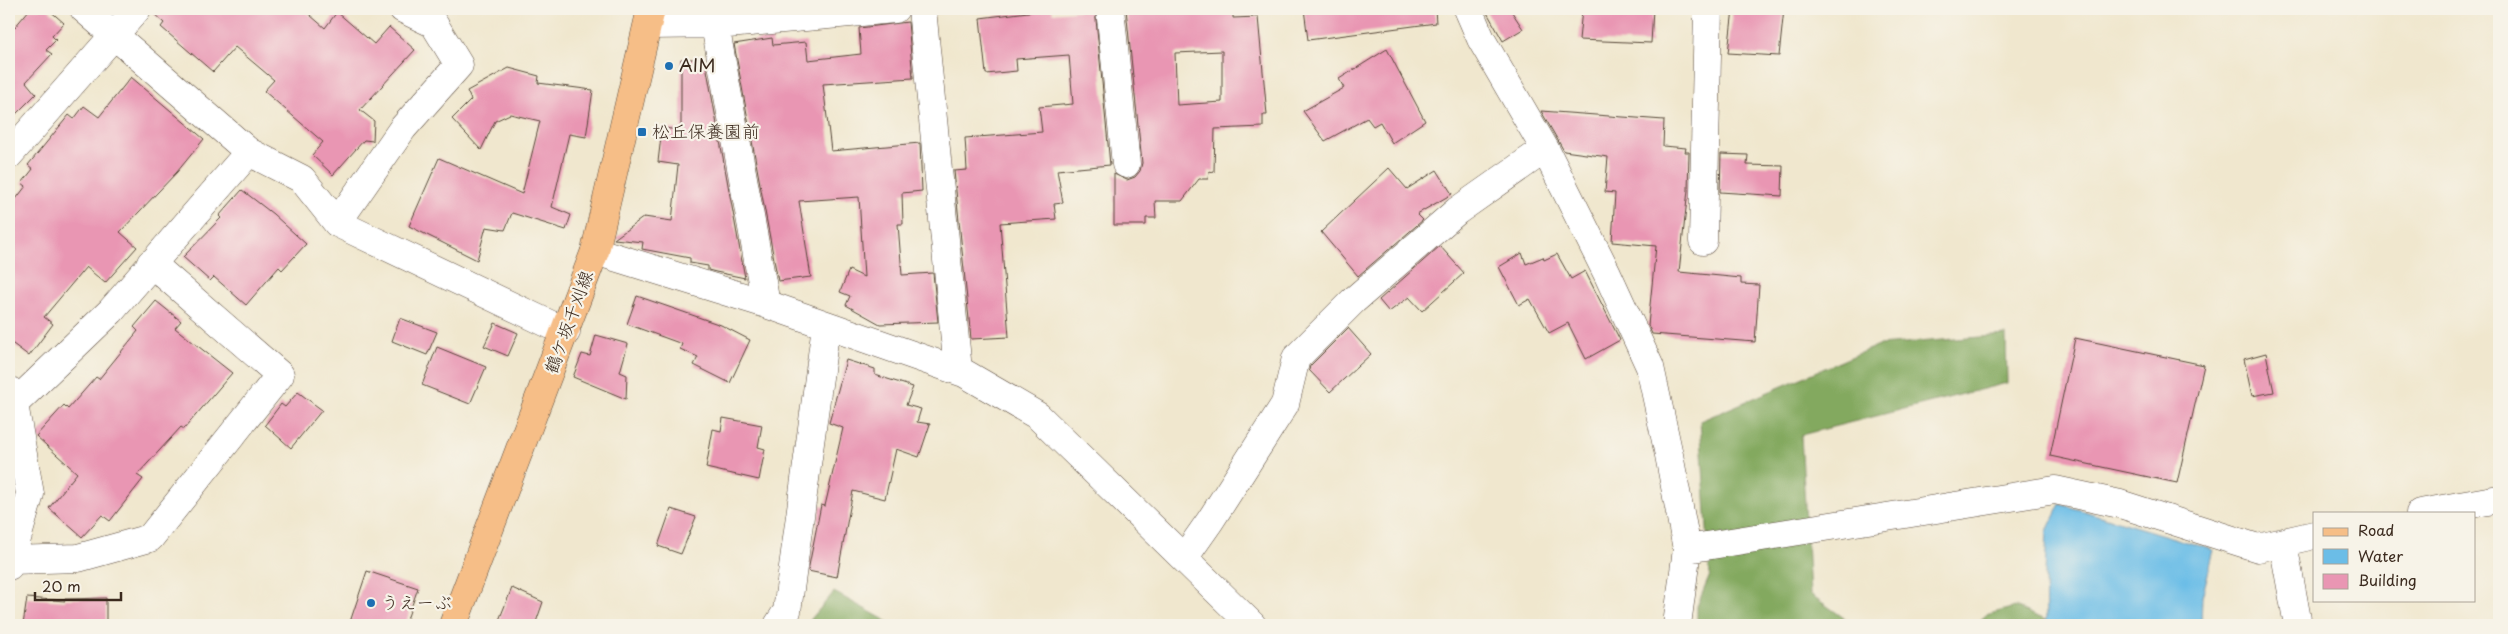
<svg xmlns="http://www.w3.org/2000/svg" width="2508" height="634" font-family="'Playpen Sans','Klee One',sans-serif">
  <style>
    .forest { fill: #83a95f; stroke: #5f6a3e }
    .water { fill: #6bbde7; stroke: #537482 }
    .building { fill: #e996b3; fill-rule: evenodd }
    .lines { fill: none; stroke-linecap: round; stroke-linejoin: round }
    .minor-casing { stroke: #564638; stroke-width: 29 }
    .major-casing { stroke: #564638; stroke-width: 29 }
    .minor { stroke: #fff; stroke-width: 28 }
    .major { stroke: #f6be87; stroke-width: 28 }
    .poi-dot { fill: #1f6fb2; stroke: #f7f3e8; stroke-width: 2 }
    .labels { text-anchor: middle; stroke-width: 4.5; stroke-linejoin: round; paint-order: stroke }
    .poi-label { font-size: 18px; fill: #3b2a1e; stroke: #f7f3e8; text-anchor: start }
    .street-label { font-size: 18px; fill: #3b2a1e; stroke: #f7f3e8 }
  </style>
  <rect width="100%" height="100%" fill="#f7f3e8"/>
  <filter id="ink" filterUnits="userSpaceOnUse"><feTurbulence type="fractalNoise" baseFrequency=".02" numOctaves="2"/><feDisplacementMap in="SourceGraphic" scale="10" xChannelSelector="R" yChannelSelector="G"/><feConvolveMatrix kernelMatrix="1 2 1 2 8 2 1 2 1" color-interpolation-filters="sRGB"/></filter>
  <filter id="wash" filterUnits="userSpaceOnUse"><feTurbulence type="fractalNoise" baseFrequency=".0096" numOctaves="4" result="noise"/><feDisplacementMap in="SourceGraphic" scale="20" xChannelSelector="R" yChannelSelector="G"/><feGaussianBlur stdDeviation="1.12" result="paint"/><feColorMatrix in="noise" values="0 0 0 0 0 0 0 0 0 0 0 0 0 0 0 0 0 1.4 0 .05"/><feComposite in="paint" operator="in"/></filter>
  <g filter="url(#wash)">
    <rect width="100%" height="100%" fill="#f0e7ce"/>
    <!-- forest -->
    <path class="forest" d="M2006 335 2007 383 1801 435 1810 594 1854 625H1697V606L1710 575 1700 421 1879 345Z
      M834 592 894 625H806Z
      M2015 607 2045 620 2046 625H1975L1986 615Z"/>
    <!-- water -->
    <path class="water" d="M2060 504 2214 550 2202 597 2201 625H2046L2045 573 2047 531Z"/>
    <g id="blocks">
      <!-- building -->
      <path class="building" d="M30 9H48L64 23 52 36 56 40 46 50 52 54 26 82 36 94 9 121V34Z
        M152 9H303L325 28 337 12 374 44 389 27 415 50 360 110 374 121 373 141 364 140 333 175 312 155 323 142 264 91 274 80 235 47 213 72 161 27 164 23 152 12Z
        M1052 9 1053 13 1095 9 1110 165 1057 170 1063 203 1054 204 1056 219 1000 223 1009 337 971 339 954 171 967 170 965 138 1042 132 1039 107 1073 104 1069 55 1016 59 1017 71 986 74 980 18Z
        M1126 9H1233V18L1258 17 1267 115H1263V127L1215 129 1214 172 1209 171 1208 179H1199L1182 201H1155L1156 218H1146V225H1114V174L1127 180 1135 177 1140 171 1142 163ZM1222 51V102L1177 105 1175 53Z
        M1304 9H1435L1436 23 1308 40Z
        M1485 9H1510L1523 29 1503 41Z
        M1582 9H1653L1651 43 1579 40Z
        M1733 9H1784L1779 56 1728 53Z
        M908 22 913 78 823 84 831 151 920 143 922 191 902 193 903 224H898L902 275 933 273 938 322 880 324 846 305 850 296 840 292 849 270 864 277 859 197 799 201 811 277 778 281 734 44 772 38 773 45 806 42 808 60 861 54 859 28Z
        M1387 49 1425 121 1392 143 1380 122 1373 126 1367 118 1325 141 1303 111 1344 88 1339 79Z
        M681 59H705L745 278 716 272 708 270V266L690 263V258L642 249 643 242 614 239 644 217 672 221 678 165 658 162 662 128 681 130Z
        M509 68 539 76 538 83 593 90 586 137 569 134 552 207 571 215 566 230 512 213 505 230 486 227 477 260 409 226 439 158 522 194 540 121 510 114 495 121 481 150 452 119 471 100 467 91Z
        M131 77 204 139 177 172 120 232 137 247 105 283 86 267 44 317 53 324 29 356 9 341V208L26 186 22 183 33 169 28 165 69 115 74 119 84 106 99 117Z
        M1541 111 1664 120 1663 146 1686 148 1685 152H1689L1688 190 1679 272 1741 278V284L1759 285 1755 342 1652 334 1648 325 1656 246 1612 242 1615 193 1605 192 1608 157 1564 151Z
        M1721 154 1748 155 1747 165 1783 166 1782 196 1720 192Z
        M1389 168 1407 189 1437 170 1452 194 1417 214 1423 220 1358 276 1321 232Z
        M242 190 273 214 306 244 282 270 279 267 246 305 214 277 210 281 183 257 221 218 219 216Z
        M1440 246 1464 273 1422 311 1409 297 1389 312 1379 300Z
        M1522 253 1526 264 1543 257 1544 260 1557 254 1571 279 1585 271 1620 340 1586 359 1568 323 1549 333 1530 299 1519 305 1499 267Z
        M637 296 721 325 750 340 730 383 694 365 698 357 680 349 682 344 627 324Z
        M156 301 181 321 175 328 232 373 184 429 181 427 137 475 143 479 110 521 102 515 82 537 49 508 77 473 36 436 64 405 68 409 96 377 99 379 138 331 134 327Z
        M400 318 437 332 427 355 392 341Z
        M495 323 518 333 508 356 484 346Z
        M1348 328 1371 354 1330 392 1309 370 1310 366Z
        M596 335 628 344 620 372 627 375 626 399 573 377 582 354 590 356Z
        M2075 338 2204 365 2177 483 2050 456Z
        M437 347 486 367 470 404 422 385Z
        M2266 353 2274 392 2252 396 2244 359Z
        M846 360 875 369V375L913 387 906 405 921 409 917 422 930 424 919 457 896 449 885 499 853 491 837 577 808 571 821 505 825 506 843 428 829 423Z
        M298 392 322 410 291 448 265 425 281 404 285 407Z
        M723 418 762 425 758 447 765 449 759 480 706 468 713 429 721 431Z
        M671 509 696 517 681 554 658 546Z
        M367 571 418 588 405 625H349Z
        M512 588 543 602 535 625H497Z
        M27 598 65 601V599L106 598V625H23Z"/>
    </g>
  </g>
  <g filter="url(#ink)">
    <use href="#blocks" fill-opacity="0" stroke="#564638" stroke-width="1"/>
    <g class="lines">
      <!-- minor casing -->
      <g class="minor-casing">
        <path id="minor" d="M84 9 249 152 302 179 337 223 566 332
          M922 9 958 370
          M1110 9 1126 164
          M1468 9 1481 39 1545 149 1607 273 1650 367 1669 455 1687 549 1677 625
          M649 25 728 24 895 9
          M715 25 766 304
          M9 155 137 9
          M337 223 403 128 459 65 434 24 403 9
          M1703 241 1708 9
          M595 251 766 304 964 373 1038 416 1252 625
          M9 390 14 404 30 494 9 566
          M14 404 111 311 249 152
          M2420 513 2499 499
          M2283 543 2298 625
          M1687 549 2055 490 2120 504 2258 548 2314 535
          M1184 558 1210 521 1285 404 1296 358 1353 301 1457 211 1545 149
          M11 560 78 558 150 538 280 375 151 263
          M778 625 787 611 826 326"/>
      </g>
      <!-- major casing -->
      <g class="major-casing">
        <path id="major" d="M453 625 595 251 651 9"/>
      </g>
      <!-- minor -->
      <use href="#minor" class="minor"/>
      <!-- major -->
      <use href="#major" class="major"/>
    </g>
  </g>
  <!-- markers -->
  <g class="poi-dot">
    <circle cx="669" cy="66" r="5"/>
    <rect x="637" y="127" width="10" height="10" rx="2.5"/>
    <circle cx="371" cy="603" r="5"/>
  </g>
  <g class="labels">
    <!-- poi labels -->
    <g class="poi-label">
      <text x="679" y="72">AIM</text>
      <text x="652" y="138">松丘保養園前</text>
      <text x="381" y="609">うえーぶ</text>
    </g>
    <!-- street labels -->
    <g class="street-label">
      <text transform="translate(569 322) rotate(-70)" y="6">鶴ケ坂千刈線</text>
    </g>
  </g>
  <!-- margin -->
  <rect width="2508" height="634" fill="none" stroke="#f7f3e8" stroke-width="30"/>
  <!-- legend -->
  <rect x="2313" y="512" width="162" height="90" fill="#f7f3e8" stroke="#aca397"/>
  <rect x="2323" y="528" width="25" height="8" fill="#f6be87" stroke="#aca397"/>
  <text x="2358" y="536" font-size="15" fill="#3b2a1e">Road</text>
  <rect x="2323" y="549" width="25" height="15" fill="#6bbde7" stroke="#aca397"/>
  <text x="2358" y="562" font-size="15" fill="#3b2a1e">Water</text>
  <rect x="2323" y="574" width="25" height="15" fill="#e996b3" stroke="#aca397"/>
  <text x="2358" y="586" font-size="15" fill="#3b2a1e">Building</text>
  <!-- scale -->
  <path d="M35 592v8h86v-8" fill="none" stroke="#3b2a1e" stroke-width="2.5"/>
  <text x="42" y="592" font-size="15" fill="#3b2a1e" stroke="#f7f3e8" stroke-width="4" paint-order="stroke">20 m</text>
</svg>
